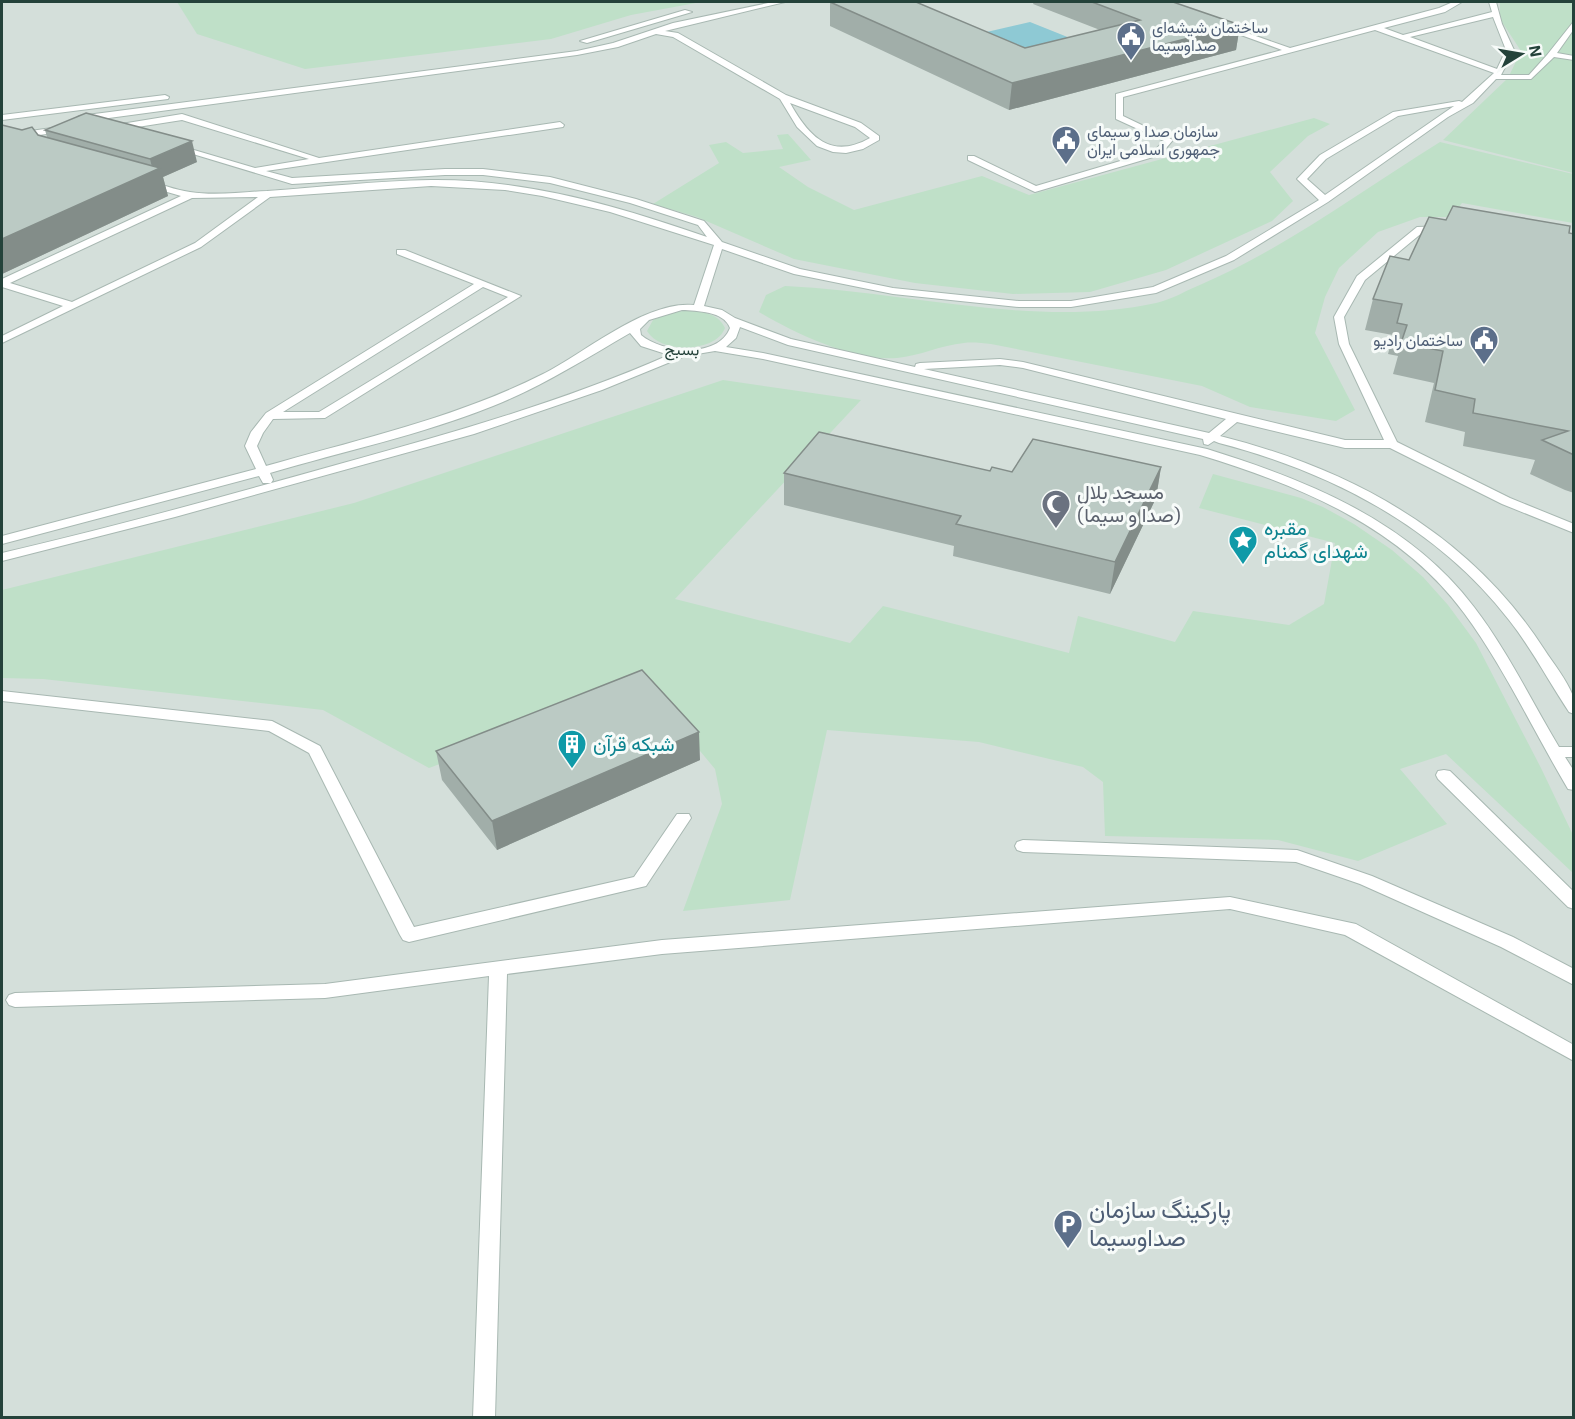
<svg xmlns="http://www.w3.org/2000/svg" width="1575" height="1419" font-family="'Exo 2',Vazirmatn,sans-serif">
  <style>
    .built { fill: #d4dfda }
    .green { fill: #bfe0c8 }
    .water { fill: #8ec9d4 }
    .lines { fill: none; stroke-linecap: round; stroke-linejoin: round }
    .service-casing { stroke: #a8b8b2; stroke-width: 2 }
    .service { fill: #fff; fill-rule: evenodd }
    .wall { fill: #a1aea9 }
    .shaded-wall { fill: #838d89 }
    .building { fill: #bbcac4; stroke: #838d89; stroke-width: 1.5 }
    .labels { text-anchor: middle; stroke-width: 6; stroke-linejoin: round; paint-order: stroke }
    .far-service-label { font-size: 16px; fill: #4e5e75; stroke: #f7fbf9; text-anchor: start }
    .far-street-label { font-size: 16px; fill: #24423a; stroke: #f7fbf9 }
    .worship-label { font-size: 20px; fill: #5b616d; stroke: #f7fbf9; text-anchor: start }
    .culture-label { font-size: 20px; fill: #0d838f; stroke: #f7fbf9; text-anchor: start }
    .near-service-label { font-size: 24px; fill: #4e5e75; stroke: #f7fbf9; text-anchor: start }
  </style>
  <rect width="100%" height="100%" fill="#e6efeb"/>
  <!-- built -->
  <path class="built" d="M2 2H1517L1574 160 1573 1417 2 1418Z"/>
  <!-- green -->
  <path class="green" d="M177 2H176H701L631 15 551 39 305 69 197 34Z
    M1500 2H1573V173L1443 140 1508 78 1521 51 1500 19Z
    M1314 118 1330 124 1308 136 1270 172 1293 201 1272 221 1166 270 1090 292 1013 294 915 283 794 259 697 217 653 204 719 163 709 145 726 142 743 153 783 149 777 135 788 134 811 160 779 167 808 187 854 210 982 176 1029 195Z
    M1440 142 1573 174V223L1462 203 1451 217H1420L1378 232 1339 268 1325 297 1315 333 1355 410 1336 421 1250 407 1202 386 991 344C982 343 972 342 964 343 941 345 920 356 897 358 855 362 794 333 759 312L766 295 785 286C906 291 1036 329 1156 303 1171 300 1187 290 1202 284 1287 247 1361 191 1440 142Z
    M684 311C699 311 718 312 725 328 716 353 660 354 647 331L653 320 672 312Z
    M723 380 861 400 675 599 850 643 883 606 1069 653 1078 616 1175 642 1193 611 1289 625 1324 604 1335 543 1199 508 1213 474 1301 498 1323 507 1354 524 1392 550 1423 577 1448 605 1476 643 1541 768 1573 835V873L1446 754 1400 769 1447 824 1358 861 1278 840 1105 836 1103 782 1083 767 979 742 827 730 790 900 683 911 722 804 715 769 647 687 429 768 323 710 43 679 2 678V590L354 503Z"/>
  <!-- water -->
  <path class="water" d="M1030 22 1075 40 1022 53 978 34Z"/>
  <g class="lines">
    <!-- service casing -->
    <g class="service-casing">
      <path id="service" d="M773 2H785L665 31 678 33 786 95 861 123 879 136V140L863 149 846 153 833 152 817 146 797 127 780 99 673 37 656 34 618 47 577 55 79 122 75 119 79 116 577 51 613 43 673 23ZM790 103 855 127 870 138C831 160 809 137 790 103Z
        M1453 2H1462L1445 12 1384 28 1403 35 1492 12 1489 2H1496L1502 24 1514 50 1501 75H1529L1547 55 1574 21V29L1557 53 1574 56V60L1554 57 1531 79H1496L1473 103 1448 117 1328 202 1234 260 1156 293 1071 307H1019L893 294 794 274 722 249 704 306 722 310 735 318 791 339 915 367 916 364 920 363 1000 359 1023 362 1345 440H1384L1339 344 1334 317 1357 276 1417 227 1445 226V230L1423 232 1365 280 1344 317 1349 344 1397 442 1510 498 1574 524V533L1502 504 1390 448H1345L1237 422 1220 436C1351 469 1469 533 1544 649 1553 663 1567 680 1573 696 1575 701 1574 708 1574 714L1569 712C1549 682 1532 649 1509 620 1437 527 1331 472 1219 443L1214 441 1208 445 1204 444 1203 439 788 345 740 327 736 338 726 347 763 353 1207 449C1307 480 1409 521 1474 607 1507 650 1531 700 1559 747H1574V757H1565L1574 771V790L1568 789C1534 732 1504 667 1464 613 1401 527 1299 485 1200 455L763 359 715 351 685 356 602 390 474 434 175 517 2 561V553C114 527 225 496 336 465 449 434 562 402 669 355L641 346 630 333C585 359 541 387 493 406 421 435 344 451 270 473L273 480 271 483H263L259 476 2 544V536L256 469 245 446 251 432 266 413 474 284 397 254V250H405L521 296 325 418 273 419 263 433 257 446 266 466C360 439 456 418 543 374 585 353 646 300 694 305L714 245 610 212 542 196 505 190 431 186 270 197 201 247 2 343V336L63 306 2 287V279L181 196 143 185 141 183 146 180C161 184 175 190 190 192 215 196 243 192 267 191 321 187 377 181 431 180 527 179 618 206 707 237L698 225 630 203 550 183 483 175H445L292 184 173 148 177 145 255 168 309 159 182 120 112 131 108 128 109 126 182 114 319 158 560 122 564 125 563 127 266 171 292 178 445 169H483L550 177 636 199 704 221 722 242 800 269 893 288 1019 301H1071L1153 287 1226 256 1319 200 1297 179 1320 155 1393 112 1459 101 1462 102 1494 73 1375 30 1123 97V116L1173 140 1160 155 1035 192 968 160V156H974L1036 186 1154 151 1164 141 1116 119V94L1282 50 1219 27V23L1290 48 1439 8ZM1493 17 1506 50 1497 69 1410 37ZM1454 106 1325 195 1307 179 1326 159 1398 116ZM258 197 195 243 72 302 10 283 192 198ZM483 287 508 297 319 412H283ZM682 310C697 311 724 311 730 328 718 359 662 353 641 335L640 329 649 320ZM1000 365 1023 368 1226 419 1209 433 924 369Z
        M685 10 692 12 587 43 580 41Z
        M165 95 169 97 168 99 2 120V115Z
        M66 126 69 127V131L2 140V135Z
        M2 691 272 721 320 746 414 927 634 877 677 814H689L691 818 646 886 409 942 403 940 400 935 309 753 269 731 2 701Z
        M1444 770 1450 771 1574 892V909L1568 907 1438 779 1436 775 1438 771Z
        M1023 840 1297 850 1372 876 1513 937 1574 969V985L1501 947 1360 884 1296 862 1023 852 1017 850 1015 846 1017 842Z
        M1230 897 1356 924 1574 1045V1061L1345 935 1230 909 662 954 507 974 495 1418H473L489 976 325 998 15 1007 9 1005 6 1000 9 995 15 993 325 984 662 940Z"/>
    </g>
    <!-- service -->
    <use href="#service" class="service"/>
  </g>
  <!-- wall -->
  <path class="wall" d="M830 2 1025 48 1100 30 1033 4 1034 2H1173L1240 25 1236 50 1009 110 830 26Z
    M2 125 47 137 45 130 197 162 163 177 168 196 2 274Z
    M1446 220 1574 234V493L1565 490 1530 474 1535 460 1463 446 1465 432 1425 422 1434 383 1393 374 1398 356 1388 354 1393 335 1365 330 1373 299Z
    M1161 467 1156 498 1110 594 953 556 954 546 784 505V473L990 471 1012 472Z
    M436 751 700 760 497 850 442 780Z"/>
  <!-- shaded-wall -->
  <path class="shaded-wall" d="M1240 25 1236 50 1009 110 1012 83Z
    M192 141 197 162 163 177 168 196 2 274V239L153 171 150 159Z
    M1161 467 1156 498 1110 594 1115 562Z
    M699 732 700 760 497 850 492 821Z"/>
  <!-- building -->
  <path class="building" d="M830 2H916L1025 48 1140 20 1092 2H1173L1240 25 1012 83Z
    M86 113 192 141 150 159 45 130Z
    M2 125 22 130 32 127 38 135 160 168 2 239Z
    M1453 206 1570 226 1569 233 1574 234V455L1542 440 1568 431 1473 413 1475 399 1435 390 1443 351 1401 343 1407 325 1397 323 1402 304 1373 299 1390 256 1409 260 1429 217 1446 220Z
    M819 432 990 471 992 467 1012 472 1033 439 1161 467 1115 562 956 524 961 516 784 473Z
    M642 670 699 732 492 821 436 751Z"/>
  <!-- icons -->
  <defs>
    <g id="civic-pin" transform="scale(1.5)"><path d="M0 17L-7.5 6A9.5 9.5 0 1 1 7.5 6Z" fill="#5c6f8a" stroke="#f7fbf9"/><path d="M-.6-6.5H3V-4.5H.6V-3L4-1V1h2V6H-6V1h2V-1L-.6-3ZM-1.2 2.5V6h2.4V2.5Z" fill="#fff"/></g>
    <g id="mosque-pin" transform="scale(1.5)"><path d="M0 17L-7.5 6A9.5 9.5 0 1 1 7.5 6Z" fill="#6b7280" stroke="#f7fbf9"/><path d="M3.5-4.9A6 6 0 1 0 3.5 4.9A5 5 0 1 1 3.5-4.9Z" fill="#fff"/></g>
    <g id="sight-pin" transform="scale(1.5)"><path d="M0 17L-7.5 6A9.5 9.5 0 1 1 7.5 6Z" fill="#0f9aa8" stroke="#f7fbf9"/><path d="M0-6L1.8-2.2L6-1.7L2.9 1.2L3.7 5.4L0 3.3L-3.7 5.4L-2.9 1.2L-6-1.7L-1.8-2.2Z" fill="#fff"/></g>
    <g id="building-pin" transform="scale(1.5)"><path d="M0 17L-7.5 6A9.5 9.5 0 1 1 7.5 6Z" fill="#0f9aa8" stroke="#f7fbf9"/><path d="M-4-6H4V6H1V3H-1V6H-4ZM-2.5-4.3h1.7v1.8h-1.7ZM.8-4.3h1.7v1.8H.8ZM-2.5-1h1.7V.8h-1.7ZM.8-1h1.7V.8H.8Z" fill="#fff"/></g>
    <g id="parking-pin" transform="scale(1.5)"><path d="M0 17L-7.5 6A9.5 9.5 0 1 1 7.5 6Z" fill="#5c6f8a" stroke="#f7fbf9"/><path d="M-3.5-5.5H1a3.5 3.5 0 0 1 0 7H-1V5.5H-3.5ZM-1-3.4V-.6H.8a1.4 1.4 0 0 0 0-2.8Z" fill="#fff"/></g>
  </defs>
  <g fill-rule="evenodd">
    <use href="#civic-pin" x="1131" y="36"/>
    <use href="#civic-pin" x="1066" y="140"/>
    <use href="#civic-pin" x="1484" y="340"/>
    <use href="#mosque-pin" x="1056" y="504"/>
    <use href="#sight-pin" x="1243" y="540"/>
    <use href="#building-pin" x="572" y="744"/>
    <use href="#parking-pin" x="1068" y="1224"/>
  </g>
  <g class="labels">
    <!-- far-service labels -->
    <g class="far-service-label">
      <text x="1152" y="33">ساختمان شیشه‌ای<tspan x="1152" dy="18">صداوسیما</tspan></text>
      <text x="1087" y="137">سازمان صدا و سیمای<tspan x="1087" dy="18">جمهوری اسلامی ایران</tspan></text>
      <text x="1463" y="346" text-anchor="end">ساختمان رادیو</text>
    </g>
    <!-- far-street labels -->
    <g class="far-street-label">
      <text transform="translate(682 349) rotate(1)" y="6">بسبج</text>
    </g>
    <!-- worship labels -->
    <g class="worship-label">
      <text x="1077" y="499">مسجد بلال<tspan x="1077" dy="23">(صدا و سیما)</tspan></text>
    </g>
    <!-- culture labels -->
    <g class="culture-label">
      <text x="1264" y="535">مقبره<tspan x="1264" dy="23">شهدای گمنام</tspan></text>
      <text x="593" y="751">شبکه قرآن</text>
    </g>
    <!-- near-service labels -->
    <g class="near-service-label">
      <text x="1089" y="1218">پارکینگ سازمان<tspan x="1089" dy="28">صداوسیما</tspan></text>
    </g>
  </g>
  <!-- border -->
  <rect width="1575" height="1419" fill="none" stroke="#24423a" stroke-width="6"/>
  <!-- north arrow -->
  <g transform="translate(1521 54) rotate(79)" stroke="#f7fbf9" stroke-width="4.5" paint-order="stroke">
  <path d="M0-4.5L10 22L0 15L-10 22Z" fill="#24423a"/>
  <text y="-9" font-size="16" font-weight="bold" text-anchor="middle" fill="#24423a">N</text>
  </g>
</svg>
